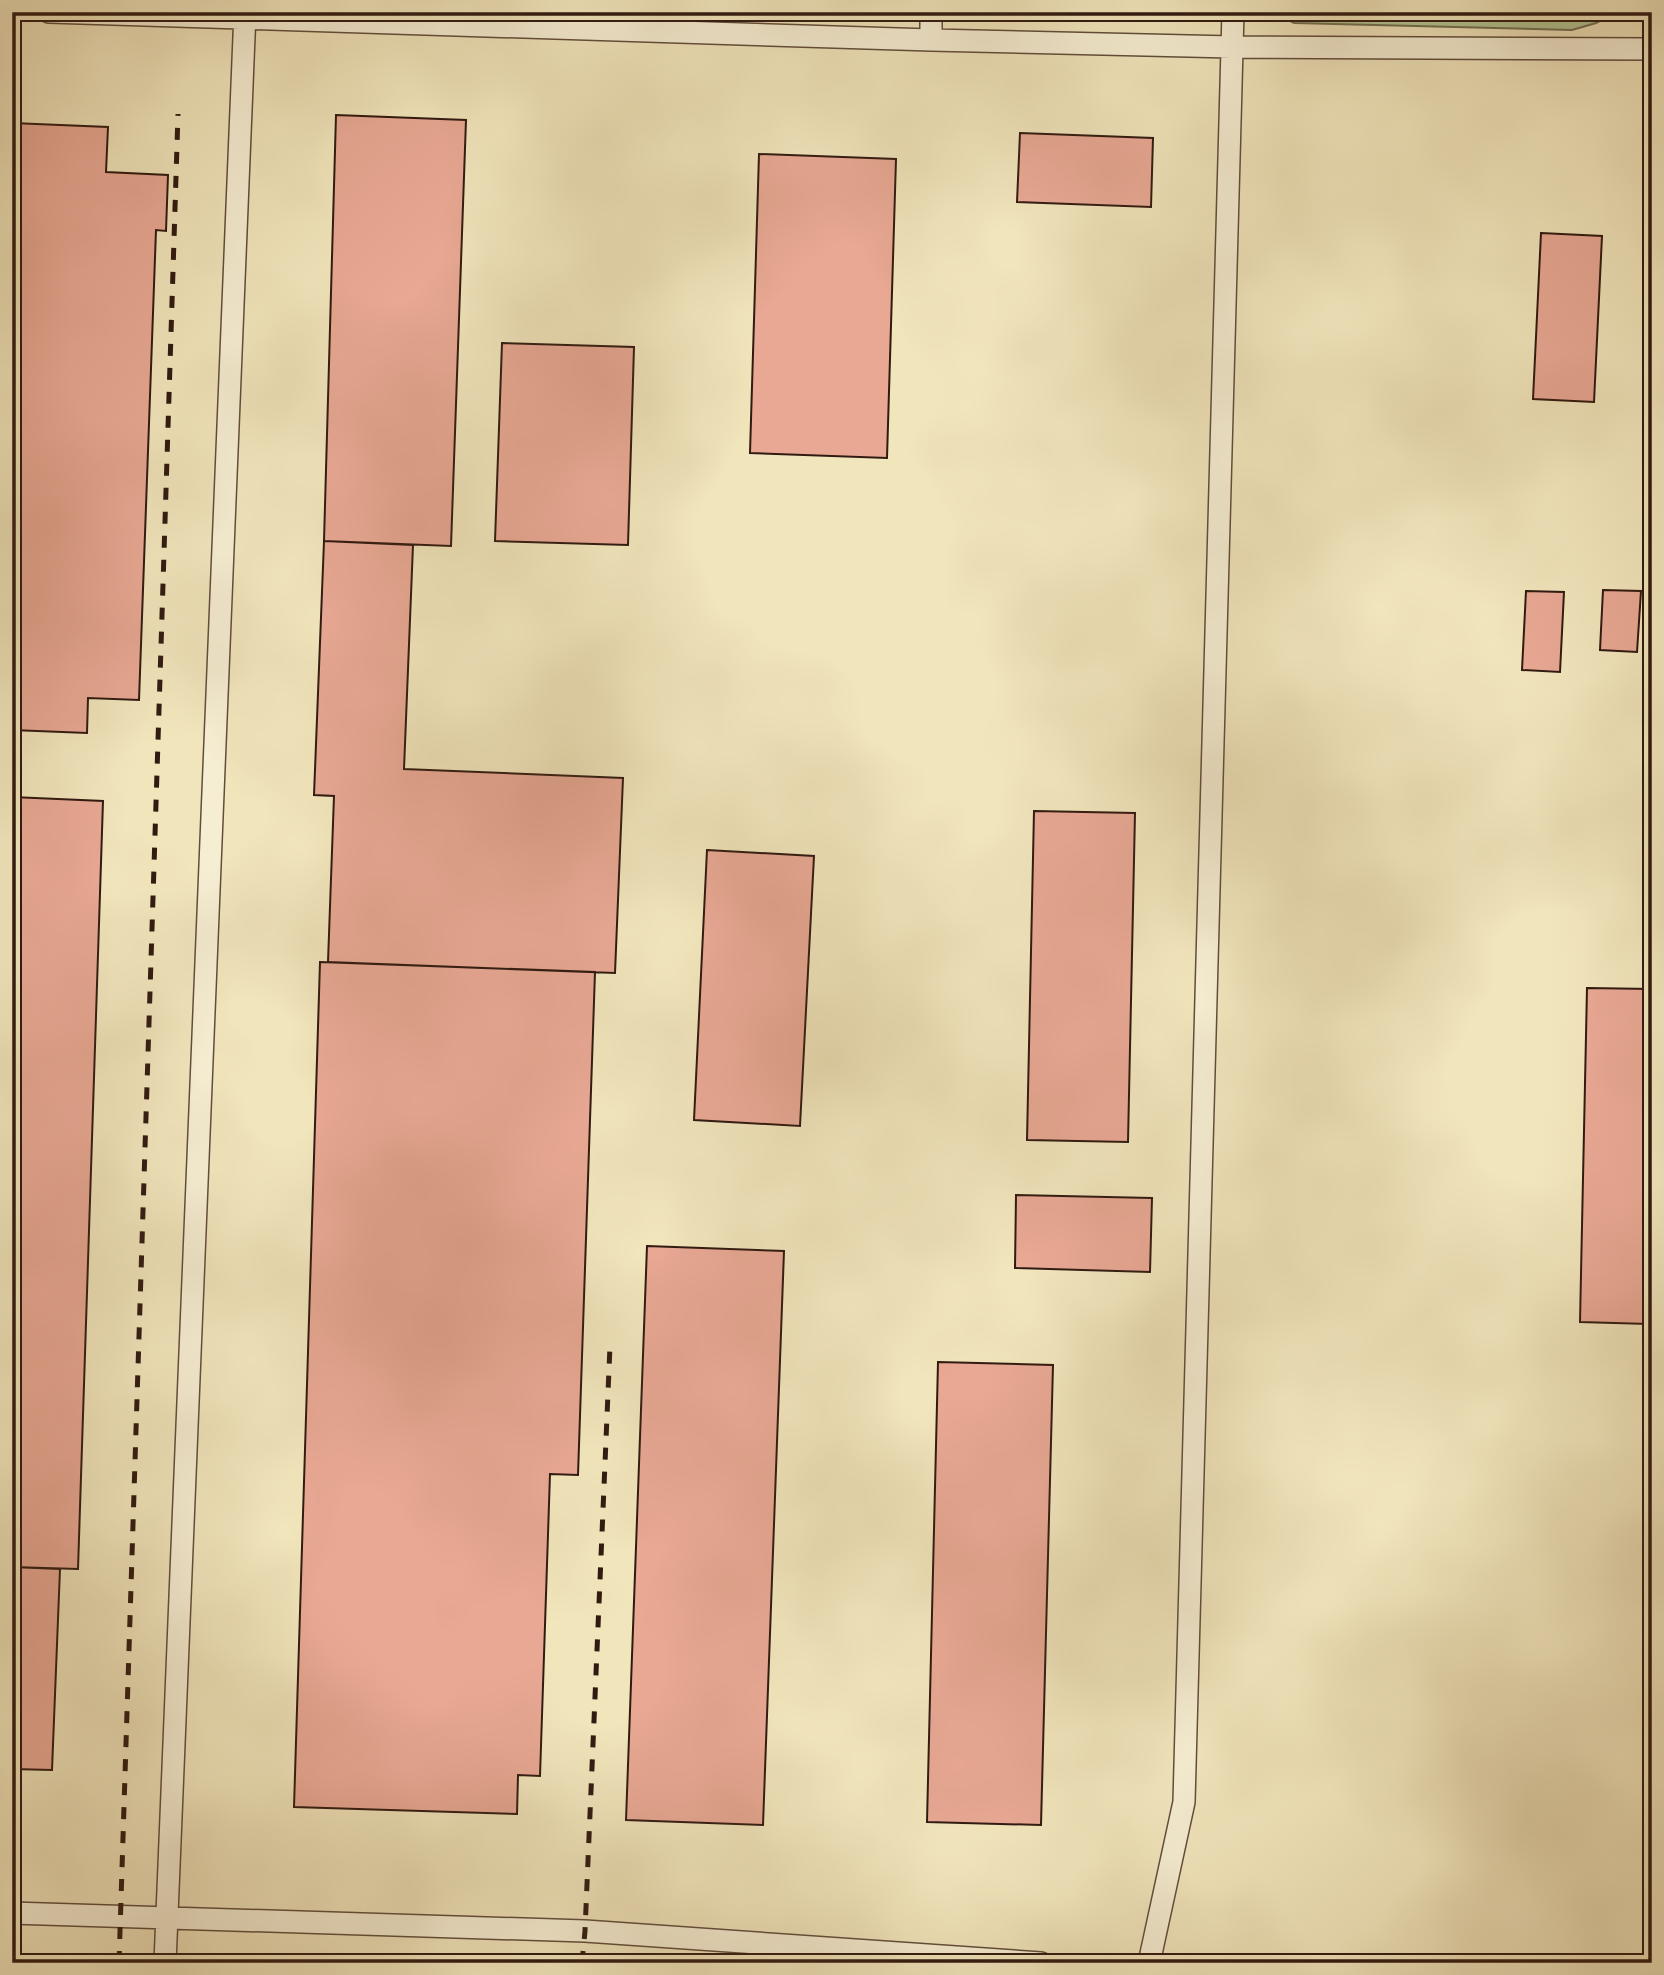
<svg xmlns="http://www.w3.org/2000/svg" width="1664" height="1975" font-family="'EB Garamond',serif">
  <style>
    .green { fill: #b4c695; stroke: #727053; stroke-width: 2 }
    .building { fill: #e8a894; stroke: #311a11; stroke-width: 2 }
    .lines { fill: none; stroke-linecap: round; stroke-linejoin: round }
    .service-casing { stroke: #614d3c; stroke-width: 24 }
    .service { stroke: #f6eed3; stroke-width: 21 }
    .rail { stroke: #311a11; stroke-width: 5; stroke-dasharray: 12 12; stroke-linecap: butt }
  </style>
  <rect width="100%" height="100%" fill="#f1e5bc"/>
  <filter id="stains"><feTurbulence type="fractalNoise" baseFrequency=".00286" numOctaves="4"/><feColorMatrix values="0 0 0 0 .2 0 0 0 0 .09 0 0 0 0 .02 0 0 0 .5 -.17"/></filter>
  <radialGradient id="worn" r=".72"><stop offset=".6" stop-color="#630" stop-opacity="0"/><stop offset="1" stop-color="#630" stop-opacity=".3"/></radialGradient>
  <!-- green -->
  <path class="green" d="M1273 12H1617L1596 23 1572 30 1294 23Z"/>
  <!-- building -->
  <path class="building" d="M336 115 466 120 451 546 324 541Z
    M12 123 108 127 106 172 168 175 166 231 156 230 139 700 88 698 87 733 12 730Z
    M1020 133 1153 138 1151 207 1017 202Z
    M759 154 896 159 887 458 750 453Z
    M1541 233 1602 236 1594 402 1533 399Z
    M502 343 634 347 628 545 495 541Z
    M324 541 413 545 404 769 623 778 615 973 328 962 334 796 314 795Z
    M1603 590 1641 591 1637 652 1600 650Z
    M1526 591 1564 592 1560 672 1522 670Z
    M12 797 103 801 78 1569 12 1567Z
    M1034 811 1135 813 1128 1142 1027 1140Z
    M707 850 814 856 800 1126 694 1120Z
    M320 962 595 972 578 1475 550 1474 540 1776 518 1775 517 1814 294 1807Z
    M1587 988 1652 989V1177L1648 1324 1580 1322Z
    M1016 1195 1152 1198 1150 1272 1015 1268Z
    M647 1246 784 1251 763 1825 626 1820Z
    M938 1362 1053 1365 1041 1825 927 1822Z
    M12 1567 60 1569 52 1770 12 1769Z"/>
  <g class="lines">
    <!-- service casing -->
    <g class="service-casing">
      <path id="service" d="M49 12 931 40 1232 47 1652 49
        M931 40V12
        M12 1913 585 1931 1041 1963
        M165 1963 245 12
        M1149 1963 1184 1802 1233 12"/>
    </g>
    <!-- service -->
    <use href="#service" class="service"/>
    <!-- rail -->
    <path class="rail" d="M119 1963 178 114
      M582 1963 585 1931 610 1346"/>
  </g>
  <!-- margin -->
  <rect width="1664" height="1975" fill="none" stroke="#f1e5bc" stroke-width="42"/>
  <rect x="14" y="14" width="1636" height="1947" fill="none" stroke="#311a11" stroke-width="3.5"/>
  <rect x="21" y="21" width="1622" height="1933" fill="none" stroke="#311a11" stroke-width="2"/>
  <rect width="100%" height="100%" filter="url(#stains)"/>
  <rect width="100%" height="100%" fill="url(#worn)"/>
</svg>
